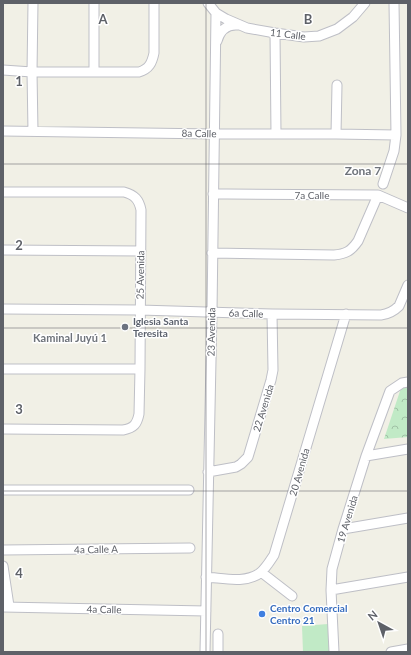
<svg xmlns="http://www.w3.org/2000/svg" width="411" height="655" font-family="Lato,sans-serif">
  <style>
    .green { fill: #c1eac6 }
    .forest { fill: url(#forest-crowns) }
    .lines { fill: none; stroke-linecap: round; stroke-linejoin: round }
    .minor-casing { stroke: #bebfc6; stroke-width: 11 }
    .minor { stroke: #fff; stroke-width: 9 }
    .grid { fill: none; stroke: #5e6168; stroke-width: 1; stroke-opacity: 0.55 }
    .worship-dot { fill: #6b7280; stroke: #fff; stroke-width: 1.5 }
    .shop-dot { fill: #3f7fe0; stroke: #fff; stroke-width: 1.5 }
    .labels { text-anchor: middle; stroke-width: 3; stroke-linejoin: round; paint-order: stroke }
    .street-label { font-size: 10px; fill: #5e6168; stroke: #fff }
    .worship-label { font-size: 10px; font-weight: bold; fill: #5b616d; stroke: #fff; text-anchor: start }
    .shop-label { font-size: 10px; font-weight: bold; fill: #366cbe; stroke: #fff; text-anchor: start }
    .neighbourhood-label { font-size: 11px; font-weight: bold; fill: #6e737a; stroke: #fff }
    .quarter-label { font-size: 12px; font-weight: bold; fill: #6e737a; stroke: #fff }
    .grid-label { font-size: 13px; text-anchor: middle; font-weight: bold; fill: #5e6168; stroke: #fff; stroke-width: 3; stroke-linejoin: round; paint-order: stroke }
  </style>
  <defs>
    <pattern id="forest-crowns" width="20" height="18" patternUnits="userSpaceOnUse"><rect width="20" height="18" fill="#c1eac6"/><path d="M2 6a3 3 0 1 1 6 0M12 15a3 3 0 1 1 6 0" fill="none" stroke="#a0c1a5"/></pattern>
  </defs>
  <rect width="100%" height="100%" fill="#f1f0e6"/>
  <!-- green -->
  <path class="green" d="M328 624 330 652H303L302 626Z"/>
  <!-- forest -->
  <path class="forest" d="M408 387V437L384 439 401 388Z"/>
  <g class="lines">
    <!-- minor casing -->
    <g class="minor-casing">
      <path id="minor" d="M94 3V72
        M208 3 216 13 226 19 247 28 275 33 304 37 319 36 337 29 353 17 365 3
        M275 33 276 134
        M217 41C220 30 227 24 238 25
        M3 70 32 72H139C149 69 152 63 154 53V3
        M3 131 214 134H336L396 135
        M33 131 32 72 33 3
        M336 134 337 85
        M383 184 394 151 396 135 394 3
        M3 192H124C135 195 139 200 141 210L140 369 139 414C137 424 134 428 123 430L3 429
        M213 194H227L378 195 408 208
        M3 250 141 251
        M212 253 334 255C346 254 351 251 358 241L378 195
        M3 309 140 310 272 314 381 315C389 314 394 311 399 306L408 285
        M3 369H140
        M366 456 408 449
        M208 472 236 467 241 464 248 457 271 380 273 370 272 314
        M3 490H189
        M343 529 408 518
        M3 550 190 548
        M3 566 9 606
        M261 572 292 596
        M206 577C223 578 245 584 260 573 266 568 270 561 274 555L346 314
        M331 590 408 577
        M3 607 206 611
        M205 652 212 312 216 13
        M218 652V634
        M334 652 331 590 332 569 343 529 366 456 390 391 402 383 408 382
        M391 652 408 649"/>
    </g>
    <!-- minor -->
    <use href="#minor" class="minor"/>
  </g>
  <!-- grid -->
  <path class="grid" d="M206 3V652M3 164H408M3 328H408M3 491H408"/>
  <!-- markers -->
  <circle class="worship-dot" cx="125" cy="327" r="4"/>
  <circle class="shop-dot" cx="262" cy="614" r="4"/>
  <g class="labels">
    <!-- street labels -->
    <g class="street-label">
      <text transform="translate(288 34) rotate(7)" y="4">11 Calle</text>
      <text transform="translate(199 133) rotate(1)" y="4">8a Calle</text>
      <text x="312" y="199">7a Calle</text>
      <text transform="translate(140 275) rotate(-89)" y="4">25 Avenida</text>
      <text transform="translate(246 313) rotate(2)" y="4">6a Calle</text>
      <text transform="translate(211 332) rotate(-89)" y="4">23 Avenida</text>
      <text transform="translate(263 408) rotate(-73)" y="4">22 Avenida</text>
      <text transform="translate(299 472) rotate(-74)" y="4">20 Avenida</text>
      <text transform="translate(347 519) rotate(-73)" y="4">19 Avenida</text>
      <text transform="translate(96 549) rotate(-1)" y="4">4a Calle A</text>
      <text transform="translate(104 609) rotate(1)" y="4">4a Calle</text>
    </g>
    <!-- worship labels -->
    <g class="worship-label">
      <text x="133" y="325">Iglesia Santa<tspan x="133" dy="12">Teresita</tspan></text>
    </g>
    <!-- shop labels -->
    <g class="shop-label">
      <text x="270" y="612">Centro Comercial<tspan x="270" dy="12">Centro 21</tspan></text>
    </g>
    <!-- neighbourhood labels -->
    <g class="neighbourhood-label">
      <text x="70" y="342">Kaminal Juyú 1</text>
    </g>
    <!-- quarter labels -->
    <g class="quarter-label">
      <text x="363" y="175">Zona 7</text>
    </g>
  </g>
  <g class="grid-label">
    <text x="103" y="24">A</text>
    <text x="308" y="24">B</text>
    <text x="19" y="86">1</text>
    <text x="19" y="250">2</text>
    <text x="19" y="414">3</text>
    <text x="19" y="578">4</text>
  </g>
  <!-- border -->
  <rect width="411" height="655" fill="none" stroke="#5e6168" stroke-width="8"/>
  <!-- north arrow -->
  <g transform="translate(379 623) rotate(320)" stroke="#ffffff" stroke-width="3" paint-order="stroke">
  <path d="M0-3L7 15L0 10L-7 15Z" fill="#5e6168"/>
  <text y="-6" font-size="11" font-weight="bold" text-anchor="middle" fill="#5e6168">N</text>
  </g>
</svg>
